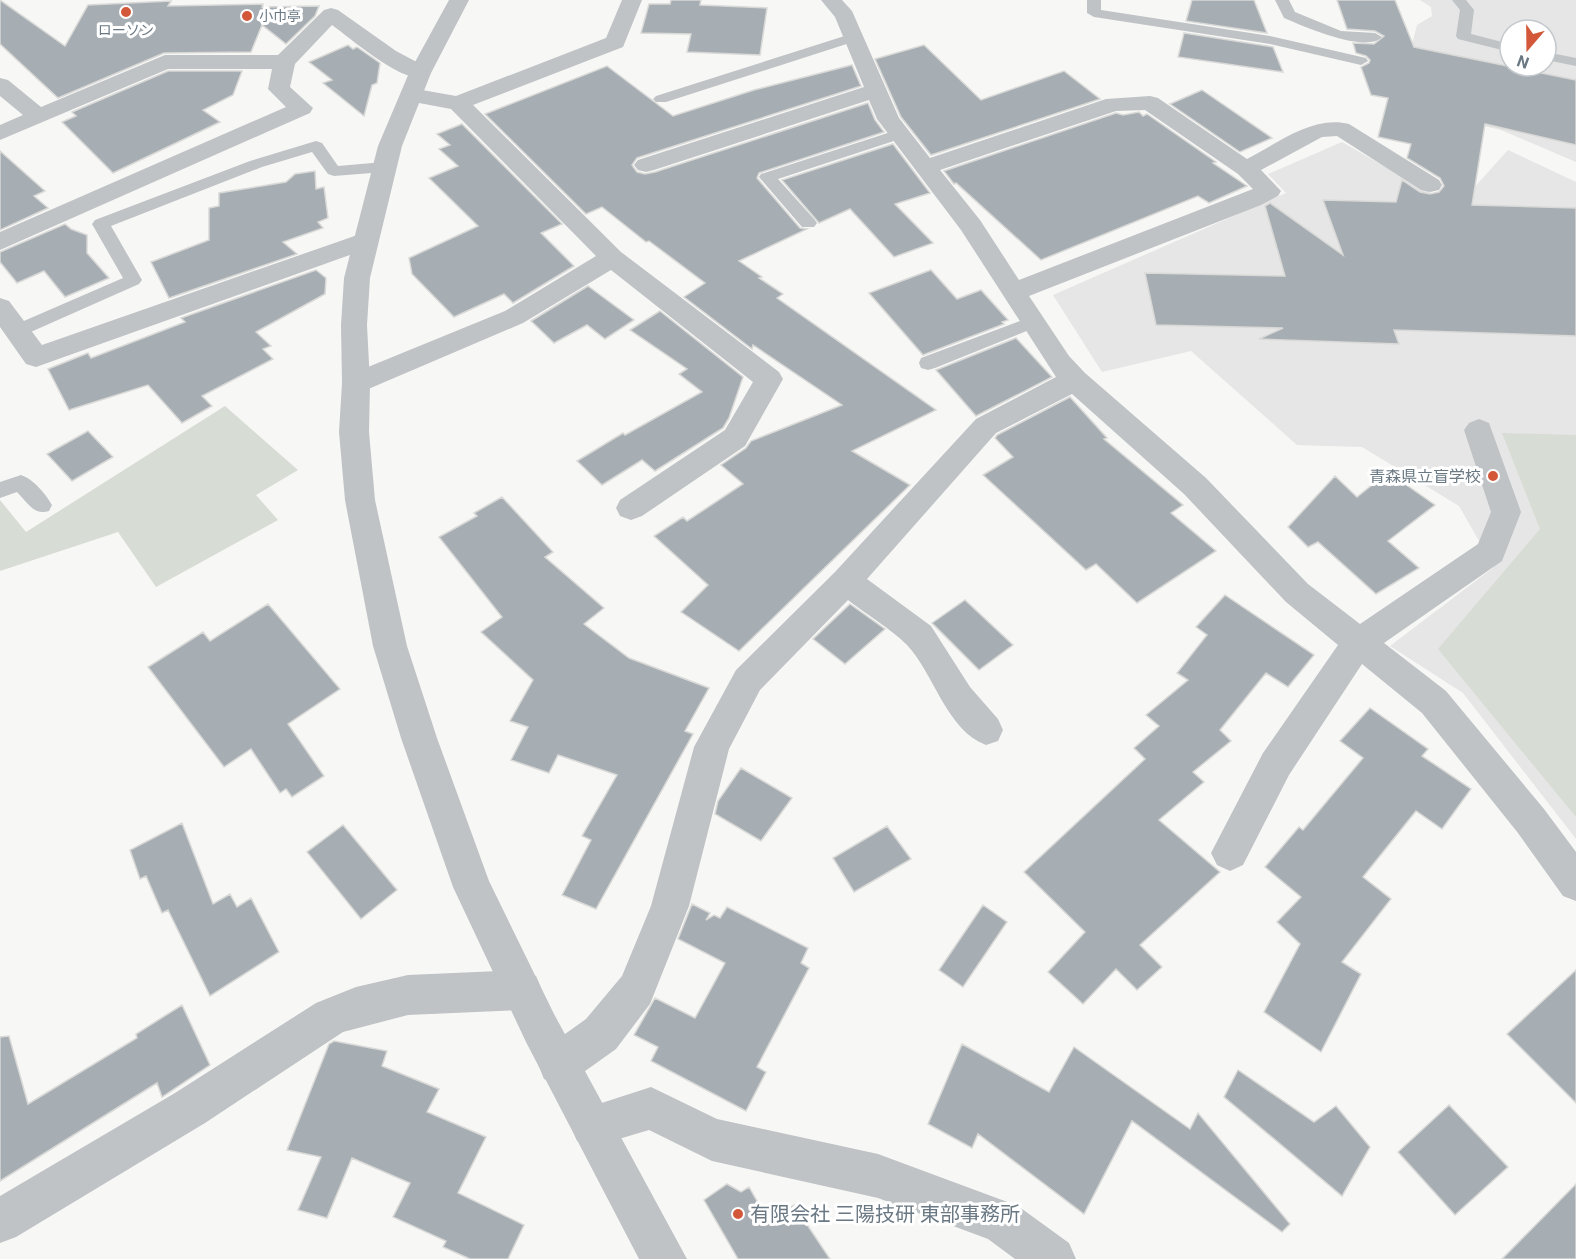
<svg xmlns="http://www.w3.org/2000/svg" width="1576" height="1259" font-family="Roboto,'Noto Sans JP',sans-serif">
  <style>
    .built { fill: #e5e6e5; fill-rule: evenodd }
    .green { fill: #d7dcd4 }
    .building { fill: #a7aeb3; stroke: #d9d9d7; stroke-width: 1.5 }
    .lines { fill: none; stroke-linecap: round; stroke-linejoin: round }
    .service { fill: #bfc3c6; fill-rule: evenodd }
    .minor { fill: #bfc3c6; fill-rule: evenodd }
    .tertiary { fill: #bfc3c6; fill-rule: evenodd }
    .poi-dot { fill: #d35839; stroke: #fff; stroke-width: 2 }
    .labels { text-anchor: middle; stroke-width: 6; stroke-linejoin: round; paint-order: stroke }
    .far-poi-label { font-size: 14px; fill: #697883; stroke: #fff; text-anchor: start }
    .poi-label { font-size: 16px; fill: #697883; stroke: #fff; text-anchor: end }
    .near-poi-label { font-size: 20px; fill: #697883; stroke: #fff; text-anchor: start }
  </style>
  <rect width="100%" height="100%" fill="#f7f7f5"/>
  <!-- built -->
  <path class="built" d="M1420 0H1576V162L1501 130 1430 113 1412 45 1417 25 1432 16 1431 7ZM1510 30H1546V66H1510Z
    M1342 142 1433 194 1471 191 1508 150 1576 182V839L1463 693 1390 646 1494 567 1459 506 1362 447 1297 445 1191 351 1102 372 1053 295 1286 193 1268 174Z"/>
  <!-- green -->
  <path class="green" d="M225 406 298 470 256 495 278 520 156 587 118 532 0 571V500L26 532Z
    M1502 433 1576 435V817L1438 649 1540 529Z"/>
  <!-- building -->
  <path class="building" d="M0 0 65 46 88 5 171 1 168 6 263 4 262 7 319 6 315 16 286 44 262 25 251 52 164 53 58 98 0 44Z
    M671 0H701L700 5 767 8 760 55 687 52 691 34 641 33 649 4H670Z
    M1192 0H1254L1267 33 1186 21Z
    M1337 0H1395L1414 47 1576 80V145L1485 124 1472 205 1576 208V336L1394 330 1399 344 1259 339 1283 328 1156 325 1145 273 1285 276 1265 206 1270 203 1343 255 1323 200 1396 202 1402 180 1420 192 1430 194 1439 192 1444 186 1440 178 1407 158 1411 144 1378 137 1388 98 1371 95 1361 67 1369 63 1370 60 1366 56 1356 53 1353 43 1374 44 1384 36 1375 31 1347 29Z
    M1184 33 1273 47 1283 72 1178 57Z
    M348 45 353 49 357 47 380 63 377 83 372 85 364 116 323 83 332 80 309 62Z
    M924 45 981 100 1064 71 1100 99 931 155 901 117 875 59Z
    M852 65 861 86 637 158 632 165 637 172 645 174 655 172 868 103 875 120 884 132 759 173 757 178 800 228 807 229 739 261 762 277 759 278 783 294 777 298 936 410 852 451 910 485 739 651 681 612 708 585 654 536 683 517 687 521 743 484 721 465 746 448 751 441 842 405 753 345 752 349 684 297 705 283 649 241 646 242 602 207 586 214 485 114 607 66 673 116 754 90Z
    M168 71H242L233 95 203 110 220 122 113 173 62 122 76 116 72 112Z
    M1202 90 1272 138 1240 152 1170 104Z
    M1139 112 1143 116 1147 114 1216 162 1213 163 1247 186 1209 203 1198 196 1041 260 956 183 954 184 944 171 1116 113 1123 115Z
    M462 124 562 224 541 233 574 266 513 303 504 294 454 317 412 274 409 258 478 226 429 178 458 166 439 149 450 145 437 134Z
    M893 144 930 193 895 204 933 243 894 257 850 209 819 223 782 180Z
    M0 151 45 191 34 196 48 208 0 230Z
    M315 171 316 189 324 187 328 218 318 222 323 228 283 242 297 254 169 298 151 262 209 240V208L219 206V193L286 182 295 174Z
    M65 224 71 229 87 235V253L109 278 65 297 44 271 17 283 0 262V252Z
    M316 270 326 278 325 294 256 332 271 346 263 349 273 359 202 396 212 406 182 423 148 385 69 410 48 369 88 353 91 358 185 322 181 318Z
    M931 270 957 299 981 290 1008 320 1002 322 1004 324 923 355 869 293Z
    M588 286 634 320 605 339 587 325 554 343 531 321Z
    M660 311 743 377 729 418 723 428 655 471 642 460 602 485 577 461 623 433 625 435 702 392 679 374 687 369 630 330Z
    M1016 338 1052 377 976 416 936 370Z
    M1070 397 1107 438 1104 439 1183 505 1171 513 1216 551 1137 603 1096 564 1086 570 983 475 1013 457 995 438 997 435Z
    M88 431 113 457 72 481 47 454Z
    M1388 472 1435 505 1388 541 1419 568 1376 594 1318 542 1308 547 1288 527 1335 476 1357 497Z
    M502 497 553 552 545 557 604 608 584 624 629 658 709 688 685 731 693 734 596 909 562 895 591 840 582 836 617 775 558 755 549 773 511 760 528 727 510 721 533 680 481 632 502 617 439 537 477 516 474 513Z
    M1225 595 1314 655 1288 687 1266 673 1220 730 1231 741 1193 772 1204 782 1159 820 1220 872 1140 945 1162 967 1137 990 1116 969 1083 1004 1048 972 1085 932 1024 872 1145 759 1134 748 1159 726 1146 715 1188 680 1177 673 1207 635 1196 627Z
    M965 600 1013 645 979 670 932 623Z
    M268 604 340 689 288 724 324 776 292 797 286 789 280 793 251 749 224 767 148 667 203 632 210 641Z
    M850 604 885 629 845 664 813 639Z
    M1370 708 1428 749 1422 756 1471 789 1442 829 1416 811 1363 877 1391 899 1342 962 1361 974 1321 1052 1264 1012 1300 944 1277 922 1301 897 1265 867 1299 827 1303 830 1363 758 1340 741Z
    M741 768 792 798 761 841 715 814 718 801Z
    M182 823 213 904 230 894 237 907 251 898 279 952 210 996 168 910 162 913 146 876 140 879 130 850Z
    M343 825 397 890 361 919 307 852Z
    M887 826 911 859 854 892 833 858Z
    M692 904 710 913 706 920 714 915 720 918 727 907 808 948 801 963 809 968 757 1067 766 1072 746 1111 651 1061 658 1047 634 1035 655 998 695 1018 725 963 678 939Z
    M983 905 1007 922 963 987 939 970Z
    M1576 970V1103L1507 1034Z
    M182 1005 210 1065 162 1097 157 1083 0 1181V1037L9 1036 28 1104 137 1038 136 1034Z
    M334 1041 387 1051 382 1066 439 1089 427 1112 486 1137 458 1193 524 1225 508 1259H470L443 1247 446 1241 393 1217 410 1183 352 1158 327 1218 298 1210 321 1157 287 1150 329 1044Z
    M962 1044 1049 1092 1074 1047 1190 1129 1198 1113 1290 1224 1282 1232 1132 1121 1084 1214 978 1134 972 1148 928 1124Z
    M1238 1070 1314 1122 1336 1106 1370 1147 1342 1196 1224 1097Z
    M1449 1105 1508 1167 1455 1215 1398 1152Z
    M727 1184 741 1192 749 1187 769 1222 794 1205 830 1259H738L704 1200Z
    M1576 1184V1259H1502Z"/>
  <g class="lines">
    <!-- service -->
    <path class="service" d="M1087 0H1101V10L1270 36 1366 58 1368 61 1361 65 1270 44 1094 17 1087 13Z
      M1275 0H1289L1295 12 1341 31 1375 33 1382 37C1366 54 1303 26 1284 18Z
      M1452 0H1466L1474 10 1471 34 1510 44V52L1458 39 1456 36 1460 10Z
      M854 33 861 37 859 40 666 102H656L653 99 656 96Z
      M1546 52 1576 58V66L1546 60Z
      M900 129 908 134 906 137 778 179 814 219 817 223 814 227H802L759 177 761 174Z
      M316 141 322 143 338 166 384 162 392 167 384 172 334 176 328 174 312 152 262 167 111 226 142 280 139 284 24 335 17 337 10 335 8 331 10 327 123 278 92 224 95 220 250 161Z
      M1033 316 1039 318 1042 322 1039 326 935 368 928 370 921 368 919 363 921 358Z
      M21 475C33 479 46 494 52 505L49 511C34 516 27 502 17 492L0 498V482Z"/>
    <!-- minor -->
    <path class="minor" d="M622 0H642L623 47 473 105 621 252 779 372 783 379 745 446 642 516 631 520 620 516 616 508 620 500 725 430 753 382 611 270 523 323 366 390 356 393 346 390 342 383 346 376 505 311 596 256 451 109 403 100 400 95 403 90 411 88 456 96 606 38Z
      M821 0H842L852 11 899 118 930 158 1106 99 1150 96 1158 98 1247 159C1278 143 1313 115 1349 124L1439 180 1442 185 1439 190 1430 192 1421 190 1337 136 1322 137 1261 170 1281 191 1278 196 1261 205 1029 296 1069 356 1085 373 1206 478 1308 584 1360 624 1478 544 1491 512 1464 430 1469 423 1479 419 1489 423 1521 512 1502 561 1384 643 1446 691 1544 809 1576 852V901L1563 896 1518 833 1422 713 1362 664 1289 775 1243 865 1230 871 1217 865 1211 853 1263 753 1338 645 1286 602 1184 494 1072 394 996 433 867 579 931 626 970 687 998 719 1003 730 998 741 986 745C947 731 933 672 907 645 890 628 867 615 848 600L760 690 729 749 689 906 650 1004 616 1049 574 1079 559 1085 544 1079 538 1064 544 1049 586 1019 622 976 651 906 694 747 736 670 835 572 976 419 1056 377 961 230 877 119 869 100 654 170 646 172 638 170 634 165 638 160 864 87 835 17ZM1145 110 1238 174 1253 189 1019 280 980 220 940 170 1116 111Z
      M331 8 338 10 396 51 428 68 431 73 428 78C402 84 353 40 332 25L295 64 290 87 313 108 310 113 0 250V232L286 107 268 89 272 69H168L0 140V125L23 115 0 96V78L8 80 41 107 165 55H278L324 10Z
      M366 232 375 234 379 240 375 246 36 367 26 364 0 327V298L9 301 42 345Z
      M522 970 536 976 542 990 536 1004 522 1010 408 1015 343 1032 205 1123 16 1237 0 1243V1196L175 1093 316 1003 356 987 408 975Z
      M651 1087 717 1119 878 1154 1002 1200 1018 1206 1069 1243 1076 1259H1015L988 1239 878 1198 712 1161 649 1130 592 1147 577 1141 571 1126 577 1111Z"/>
    <!-- tertiary -->
    <path class="tertiary" d="M449 0H469L431 73 402 146 370 278 367 325 370 383 369 432 375 500 407 646 437 738 489 881 554 1014 687 1259H639L526 1042 453 887 401 738 373 646 345 500 339 432 342 383 341 325 344 278 378 146 409 73Z"/>
  </g>
  <!-- markers -->
  <g class="poi-dot">
    <circle cx="126" cy="12" r="6"/>
    <circle cx="247" cy="16" r="6"/>
    <circle cx="1493" cy="476" r="6"/>
    <circle cx="738" cy="1214" r="6"/>
  </g>
  <g class="labels">
    <!-- far-poi labels -->
    <g class="far-poi-label">
      <text x="259" y="21">小巾亭</text>
      <text x="126" y="35" text-anchor="middle">ローソン</text>
    </g>
    <!-- poi labels -->
    <g class="poi-label">
      <text x="1481" y="482">青森県立盲学校</text>
    </g>
    <!-- near-poi labels -->
    <g class="near-poi-label">
      <text x="750" y="1221">有限会社 三陽技研 東部事務所</text>
    </g>
  </g>
  <!-- north arrow -->
  <g transform="translate(1528 48) rotate(200)"><circle r="28" fill="#ffffff" stroke="#c3c9cd" stroke-width="1.5"/>
  <path d="M0-4.5L10 22L0 15L-10 22Z" fill="#d35839"/>
  <text y="-9" font-size="16" font-weight="bold" text-anchor="middle" fill="#697883">N</text>
  </g>
</svg>
